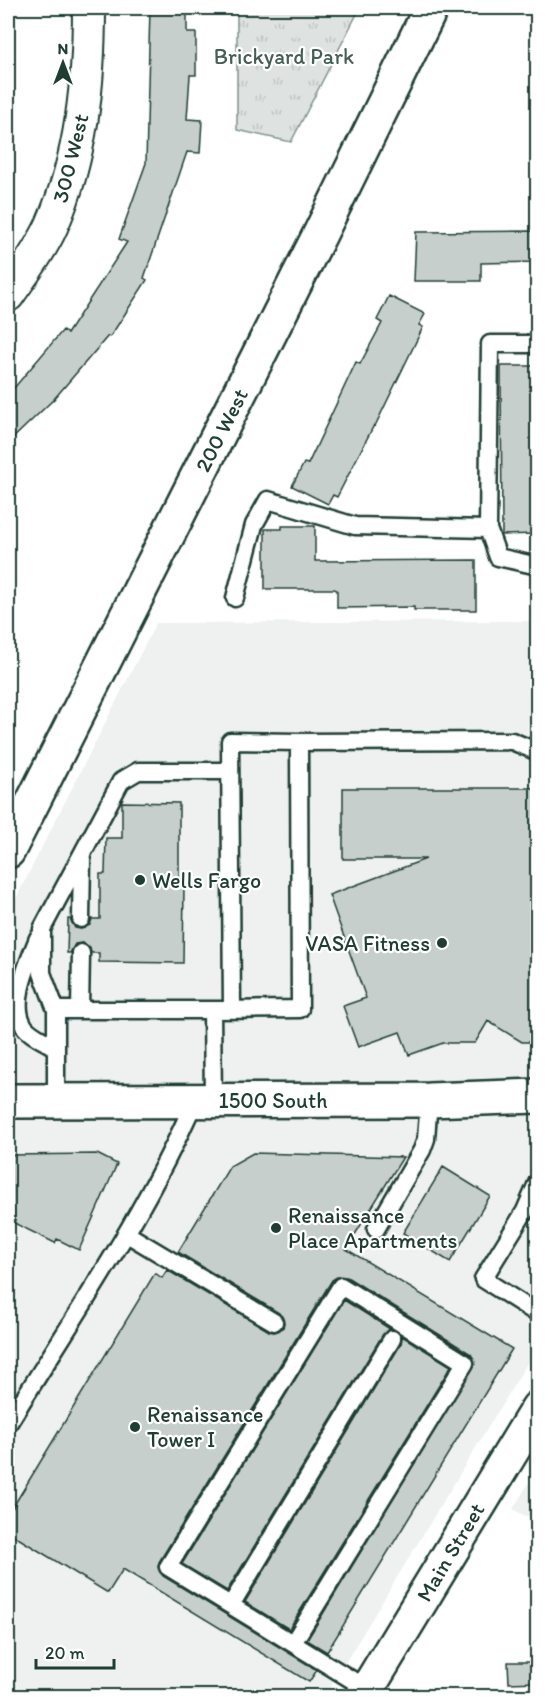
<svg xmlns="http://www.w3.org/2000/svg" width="545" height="1704" font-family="Itim,sans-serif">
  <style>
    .built { fill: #eef1f0 }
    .grass { fill: url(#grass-tufts); stroke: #7e908b; stroke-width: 1.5 }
    .building { fill: #c7cfcc; stroke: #1f3d34; stroke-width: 1.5 }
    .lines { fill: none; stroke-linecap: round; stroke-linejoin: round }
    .service-casing { stroke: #1f3d34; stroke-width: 21 }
    .minor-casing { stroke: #1f3d34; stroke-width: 36 }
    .tertiary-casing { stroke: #1f3d34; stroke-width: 38 }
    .secondary-casing { stroke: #1f3d34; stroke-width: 38 }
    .service { stroke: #fff; stroke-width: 16 }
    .minor { stroke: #fff; stroke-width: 32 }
    .tertiary { stroke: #fff; stroke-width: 33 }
    .secondary { stroke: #fff; stroke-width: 33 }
    .poi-dot { fill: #1f3d34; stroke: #fff; stroke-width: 2 }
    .labels { text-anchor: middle; stroke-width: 4.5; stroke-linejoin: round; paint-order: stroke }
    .park-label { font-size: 22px; fill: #455e57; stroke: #fff }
    .street-label { font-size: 22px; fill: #1f3d34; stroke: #fff }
    .poi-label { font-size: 22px; fill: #1f3d34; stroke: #fff; text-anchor: start }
  </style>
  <defs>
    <pattern id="grass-tufts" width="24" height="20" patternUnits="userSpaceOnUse" patternTransform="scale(1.5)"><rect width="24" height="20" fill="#dee3e2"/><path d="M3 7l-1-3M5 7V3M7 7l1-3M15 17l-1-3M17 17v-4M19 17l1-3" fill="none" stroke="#bec4c2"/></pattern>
  </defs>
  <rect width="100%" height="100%" fill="#fff"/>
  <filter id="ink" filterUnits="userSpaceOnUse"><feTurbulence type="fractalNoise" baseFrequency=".0167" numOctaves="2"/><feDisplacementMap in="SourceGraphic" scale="12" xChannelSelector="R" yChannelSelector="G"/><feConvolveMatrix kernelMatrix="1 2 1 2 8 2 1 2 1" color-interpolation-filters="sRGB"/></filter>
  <g filter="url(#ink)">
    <!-- built -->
    <path class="built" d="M537 621V668H530V733H538L537 1347 325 1696H8V914L156 623Z
      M537 1469V1516H525L513 1509Z"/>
    <!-- grass -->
    <path class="grass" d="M237 8H360L291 142 237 130Z"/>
    <!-- building -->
    <path class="building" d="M150 8H187V33H196V75H190L187 119 202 120 200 153 187 152 144 278 147 280 110 337 108 336 54 399 8 443V395L63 330 67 334 127 242 119 239 146 163Z
      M537 231V262L481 263V281H414L416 232Z
      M389 296 425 314 419 325 423 327 375 426 374 425 337 497 333 495 328 504 292 486 304 463 308 464 356 362 360 364 382 323 377 320Z
      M501 366H537V423H534L535 534 502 535Z
      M282 526H315V561L476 560V610H414V607L337 608V590L334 589H265V529H282Z
      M343 788H537V1042H522L488 1021 475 1043H443L409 1055 400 1032 358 1047 343 1006 366 998 329 895 426 859H343Z
      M122 802 179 803V886H184L183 963 99 962V953H91L90 947 82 943 75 944 70 953H67L68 919H70L75 928 81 929 90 925 92 919H100V874H105L106 838H122Z
      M253 1153 403 1157 346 1249 512 1349 327 1652 307 1640 475 1364 471 1354 347 1277H337L332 1280 159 1562 158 1567 163 1576 317 1670 309 1682 123 1569 108 1593 8 1532V1515L155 1273 162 1278 167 1270 269 1331 274 1332 283 1328 284 1322 279 1313 178 1252 230 1166Z
      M97 1154 117 1164 79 1250 57 1239 55 1243 8 1220V1155Z
      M443 1167 490 1196 450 1262 403 1233Z
      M344 1300 390 1329 383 1334 227 1591 182 1564Z
      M402 1336 451 1366 289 1629 245 1602 401 1344Z
      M508 1662H537V1682L509 1683Z"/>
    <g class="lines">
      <!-- service casing -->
      <g class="service-casing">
        <path id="service" d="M538 344H490L488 529 498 557 538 566
          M235 598 254 525 268 500 355 526 488 529
          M81 919 82 859
          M38 938C29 962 9 1002 24 1026 30 1035 47 1042 56 1048
          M232 1009 230 741 299 742
          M56 1010H212
          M80 1010 81 953
          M56 1100V1010L42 973V929L121 781 138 771H230
          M213 1100 212 1010 300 1009 299 742 512 741 538 752
          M538 1181 525 1211 483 1279 538 1314
          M376 1229 422 1150 426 1139 429 1100
          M127 1234 274 1322
          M8 1424C73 1318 145 1215 195 1100
          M231 1605 392 1339
          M293 1643 465 1363 341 1286 168 1567 367 1689"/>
      </g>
      <!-- minor casing -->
      <g class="minor-casing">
        <path id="minor" d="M8 295C23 273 41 250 52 225 82 156 89 81 89 8"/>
      </g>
      <!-- tertiary casing -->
      <g class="tertiary-casing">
        <path id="tertiary" d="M8 1101 429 1100 538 1096
          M363 1696 538 1408"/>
      </g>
      <!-- secondary casing -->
      <g class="secondary-casing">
        <path id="secondary" d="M8 851 320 234 431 8"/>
      </g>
      <!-- service -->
      <use href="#service" class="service"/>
      <!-- minor -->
      <use href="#minor" class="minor"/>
      <!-- tertiary -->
      <use href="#tertiary" class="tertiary"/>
      <!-- secondary -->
      <use href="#secondary" class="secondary"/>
    </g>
  </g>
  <!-- markers -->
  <g class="poi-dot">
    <circle cx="140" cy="880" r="6"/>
    <circle cx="442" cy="943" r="6"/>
    <circle cx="276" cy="1228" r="6"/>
    <circle cx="135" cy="1427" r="6"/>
  </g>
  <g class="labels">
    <!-- park labels -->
    <g class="park-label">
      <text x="284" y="64">Brickyard Park</text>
    </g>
    <!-- street labels -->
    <g class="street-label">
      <text transform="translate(70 158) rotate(-76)" y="8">300 West</text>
      <text transform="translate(221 430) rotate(-63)" y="8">200 West</text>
      <text x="273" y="1108">1500 South</text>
      <text transform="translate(450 1552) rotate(-59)" y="8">Main Street</text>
    </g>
    <!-- poi labels -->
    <g class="poi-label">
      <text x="152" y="888">Wells Fargo</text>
      <text x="430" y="951" text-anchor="end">VASA Fitness</text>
      <text x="288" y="1223">Renaissance<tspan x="288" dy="25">Place Apartments</tspan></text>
      <text x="147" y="1422">Renaissance<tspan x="147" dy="25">Tower I</tspan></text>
    </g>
  </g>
  <!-- margin -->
  <rect width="545" height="1704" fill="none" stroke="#fff" stroke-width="30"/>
  <rect x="15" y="15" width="515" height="1674" fill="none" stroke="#1f3d34" stroke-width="2" filter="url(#ink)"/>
  <!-- north arrow -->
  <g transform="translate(63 63)" stroke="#ffffff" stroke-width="4.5" paint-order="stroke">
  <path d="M0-4.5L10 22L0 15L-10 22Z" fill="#1f3d34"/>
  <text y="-9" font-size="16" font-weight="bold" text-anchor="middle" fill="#1f3d34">N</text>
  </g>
  <!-- scale -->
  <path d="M36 1659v9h78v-9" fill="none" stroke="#1f3d34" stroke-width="3"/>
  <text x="45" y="1659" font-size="18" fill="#1f3d34" stroke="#ffffff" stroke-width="4.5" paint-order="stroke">20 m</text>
</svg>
